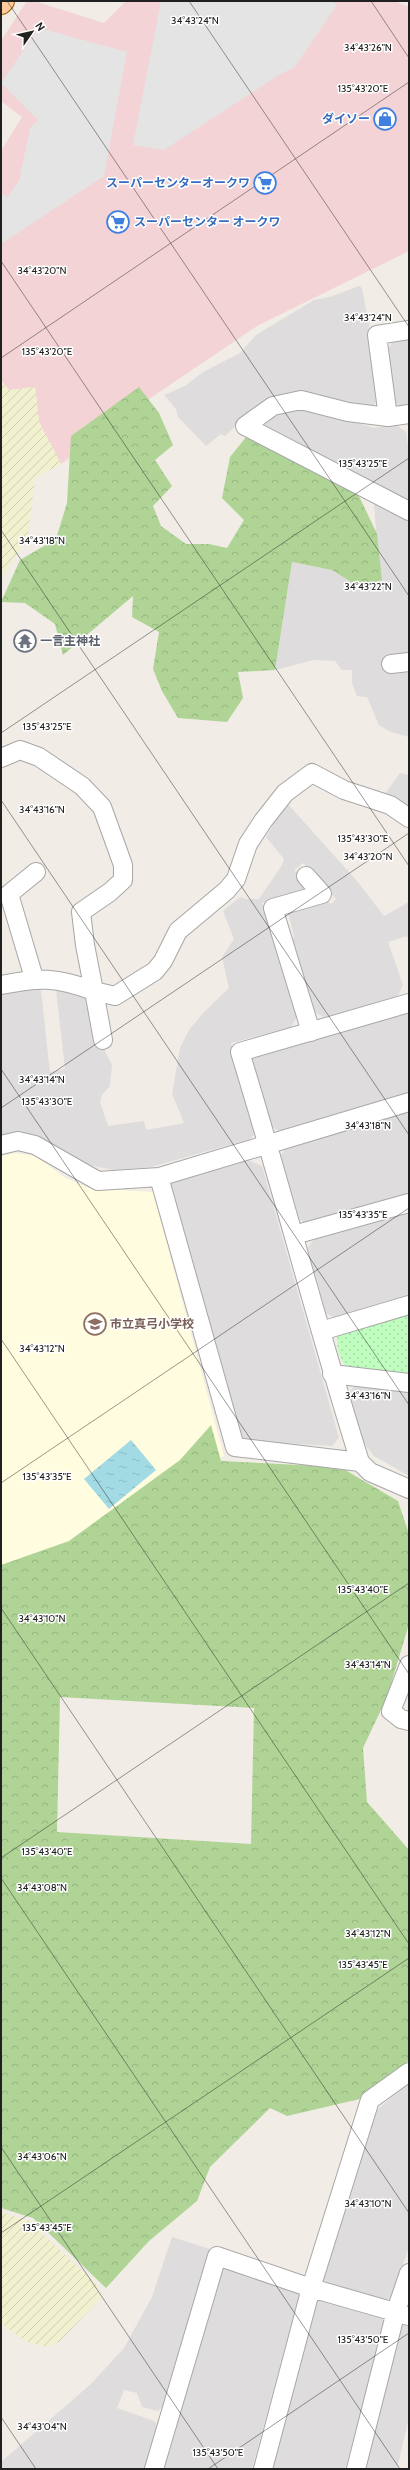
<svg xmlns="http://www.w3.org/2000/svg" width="410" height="2470" font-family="Cabin,'Noto Sans JP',sans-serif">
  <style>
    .residential { fill: #dedcdd }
    .commercial { fill: #f3d3d5 }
    .education { fill: #fffce0 }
    .farmland { fill: url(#farmland-furrows) }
    .forest { fill: url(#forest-crowns); fill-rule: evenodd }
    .park { fill: url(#park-dots) }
    .parking { fill: #e4e4e4 }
    .water { fill: url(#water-ripples) }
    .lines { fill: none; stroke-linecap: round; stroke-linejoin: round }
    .minor-casing { stroke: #a7a7a7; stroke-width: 20 }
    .major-casing { stroke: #9b5800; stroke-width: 24 }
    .minor { stroke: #fff; stroke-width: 18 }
    .major { stroke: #ffca9c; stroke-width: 22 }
    .ticks { fill: none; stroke: #202020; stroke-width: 1; stroke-opacity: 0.45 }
    .labels { text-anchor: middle; stroke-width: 3; stroke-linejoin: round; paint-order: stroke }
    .shop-label { font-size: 12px; font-weight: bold; fill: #366cbe; stroke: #fff; text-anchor: end }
    .worship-label { font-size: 12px; font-weight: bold; fill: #5b616d; stroke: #fff; text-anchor: start }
    .education-label { font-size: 12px; font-weight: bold; fill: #785e54; stroke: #fff; text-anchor: start }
    .ticks-label { font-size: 10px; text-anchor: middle; fill: #202020; stroke: #fff; stroke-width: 3; stroke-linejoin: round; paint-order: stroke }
  </style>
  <defs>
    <pattern id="farmland-furrows" width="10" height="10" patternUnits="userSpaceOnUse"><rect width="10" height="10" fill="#f1f0cf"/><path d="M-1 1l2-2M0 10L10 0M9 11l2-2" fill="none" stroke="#ceceb1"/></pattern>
    <pattern id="forest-crowns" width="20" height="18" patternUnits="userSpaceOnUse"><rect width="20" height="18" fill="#afd496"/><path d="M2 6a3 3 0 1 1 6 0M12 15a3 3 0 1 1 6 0" fill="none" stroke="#96b681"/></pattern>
    <pattern id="park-dots" width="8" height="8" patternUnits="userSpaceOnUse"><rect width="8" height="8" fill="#c0febf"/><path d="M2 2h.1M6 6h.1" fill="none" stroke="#a5d9a4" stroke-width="1.8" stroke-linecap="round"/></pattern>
    <pattern id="water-ripples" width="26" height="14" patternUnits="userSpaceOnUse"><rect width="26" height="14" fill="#a2dbe3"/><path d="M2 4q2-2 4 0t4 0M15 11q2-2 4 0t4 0" fill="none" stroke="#8bbcc2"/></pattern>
  </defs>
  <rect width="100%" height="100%" fill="#f1ece5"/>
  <!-- residential -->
  <path class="residential" d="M359 286 362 288 370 330 379 396 376 403 370 408 323 397 246 416 225 436 221 434 206 446 178 417 176 409 164 395 185 386 203 372 240 353 256 335 314 300 330 297Z
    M409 339V408L404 409 394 402 387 350 394 341Z
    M296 409 316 410 374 428 395 424 406 432 409 453V652L391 655 394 674 409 672V737L391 732 379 725 367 697 357 696 352 683V670H342L335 661 314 660 275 670 292 562 332 570 376 529 373 490 248 434 273 416Z
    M400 773 409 775V814L383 797Z
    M286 802 357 881 384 916 409 902V943L407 936 388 942 403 985 397 998 323 1017 313 1011 292 939 294 937 288 911 326 900 331 904 336 899 303 863 294 870 307 885V891L262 903 274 944 277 943 298 1015 291 1027 231 1043 257 1131 250 1139 151 1167 113 1170 84 1164 45 1140 22 1134 1 1135V988L30 981 41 991 50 1072 65 1069 56 990 60 985 91 991 102 1045 112 1065 110 1086 102 1095 100 1102 108 1126 144 1121 146 1130 184 1123 172 1094 180 1048 189 1030 204 1012 229 988 222 957 234 939 223 911 240 897 247 899H259L282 865 284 859 266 837Z
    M409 1009V1094L279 1131 270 1126 250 1060 257 1051Z
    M409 1109V1196L307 1224 300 1220 281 1156 287 1145Z
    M248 1160 262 1166 339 1438 332 1446 245 1441 235 1434 168 1188 173 1180Z
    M409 1212V1297L335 1318 326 1313 308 1248 313 1240Z
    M356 1385 409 1391V1476L374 1456 363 1442 349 1392Z
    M409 2082V2247L392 2296 385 2301 324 2283 319 2275 340 2210 378 2109Z
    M172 2237 210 2249 163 2406 158 2411 142 2407 137 2393 124 2390 117 2408 154 2421 158 2427 146 2469H1V2462L91 2384 124 2348 152 2297Z
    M229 2265 292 2285 299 2295 252 2469H160L219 2271Z
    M315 2295 386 2318 345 2469H268Z
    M409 2319V2417L397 2469H359L401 2321Z"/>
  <!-- commercial -->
  <path class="commercial" d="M27 1H34L104 23 126 1H394L409 7V251L257 326 152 397 61 464 39 422 35 387 9 390 1 380V151L22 117 1 101V41Z"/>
  <!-- education -->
  <path class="education" d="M15 1153 36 1156 64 1177 89 1188 153 1192 224 1456 1 1584V1156Z"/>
  <!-- farmland -->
  <path class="farmland" d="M1 380 9 390 35 387 39 422 61 464 35 478 28 535 1 580Z
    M1 2212 29 2221 96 2284 101 2298 59 2342 46 2347 27 2342 1 2323Z"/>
  <!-- forest -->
  <path class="forest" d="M139 387 159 413 173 445 155 460 172 486 153 506 161 526 186 544H209L227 548 244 520 222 498 230 457 247 436 301 444 335 484 358 494 377 534 382 580 358 586 332 570 292 562 275 670 238 672 243 698 227 722 178 718 162 691 153 669 159 632 132 617 133 596 63 655 55 624 25 603 1 602 20 560 56 539 67 503 71 436Z
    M211 1425 221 1461 340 1467 398 1501 409 1534V1624L387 1697 363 1748 367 1802 409 1850V2060L364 2098 287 2116 270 2108 210 2167 197 2201 149 2241 106 2288 33 2218 1 2208V1565L69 1541 180 1460ZM60 1697 254 1708 251 1844 57 1832Z"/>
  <!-- park -->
  <path class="park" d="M409 1313V1377L348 1370C340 1359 335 1348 338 1334Z"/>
  <!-- parking -->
  <path class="parking" d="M161 1H331L337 5 294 68 282 73 164 150 133 145Z
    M39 28 127 52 104 176 1 244V193L7 197 19 181 30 128 38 120 1 83Z"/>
  <!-- water -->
  <path class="water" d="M131 1440 156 1470 109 1509 84 1479Z"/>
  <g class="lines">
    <!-- minor casing -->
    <g class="minor-casing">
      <path id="minor" d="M409 414 388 417 348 412 301 400 273 406 245 426 409 511
        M388 417 377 335 409 330
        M391 664 409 662
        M1 758 20 750 39 757 82 786 102 807 123 865V880L110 892 81 912 85 945 94 991 115 996 155 971 163 961 178 931 227 890 236 879 248 844 263 821 285 793 312 773 344 790 390 805 409 818
        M306 876 322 894 273 908 311 1032
        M34 978 9 894 36 872
        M1 985C40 977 56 977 94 991L103 1040
        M409 1003 240 1052C282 1188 317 1326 360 1462L370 1472 409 1489
        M1 1145 18 1141 35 1145 98 1181 159 1177 409 1102
        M159 1177 235 1447 360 1462
        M294 1235 409 1203
        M321 1331 409 1305
        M332 1374 409 1383
        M409 1665 391 1711 401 1719 409 1721
        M154 2469 217 2256 311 2288 409 2316
        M263 2469 311 2288 370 2100 409 2072
        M356 2469 396 2311 409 2273"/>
    </g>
    <!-- major casing -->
    <g class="major-casing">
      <path id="major" d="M1 3 3 1"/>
    </g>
    <!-- minor -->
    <use href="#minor" class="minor"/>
    <!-- major -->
    <use href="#major" class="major"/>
  </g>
  <!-- ticks -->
  <path class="ticks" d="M7 1 409 596M189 1 409 327M371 1 409 58M1 261 409 866M1 358 409 82M1 530 409 1135M1 733 409 458M1 800 409 1405M1 1069 409 1674M1 1108 409 833M1 1339 409 1944M1 1483 409 1208M1 1608 409 2213M1 1858 409 1583M1 1878 400 2469M1 2147 218 2469M1 2233 409 1958M1 2417 36 2469M208 2469 409 2333"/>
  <!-- icons -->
  <defs>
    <g id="shop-ring" transform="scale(1.15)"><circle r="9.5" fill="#fff" stroke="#3f7fe0" stroke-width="1.5"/><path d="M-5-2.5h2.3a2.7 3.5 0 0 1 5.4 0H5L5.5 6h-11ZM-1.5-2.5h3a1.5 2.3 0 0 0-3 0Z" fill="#3f7fe0"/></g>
    <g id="supermarket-ring" transform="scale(1.15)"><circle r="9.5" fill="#fff" stroke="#3f7fe0" stroke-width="1.5"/><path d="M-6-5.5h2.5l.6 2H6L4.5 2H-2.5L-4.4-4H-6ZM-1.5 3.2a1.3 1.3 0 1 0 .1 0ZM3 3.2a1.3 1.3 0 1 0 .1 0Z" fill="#3f7fe0"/></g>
    <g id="temple-ring" transform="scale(1.15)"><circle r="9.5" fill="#fff" stroke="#6b7280" stroke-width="1.5"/><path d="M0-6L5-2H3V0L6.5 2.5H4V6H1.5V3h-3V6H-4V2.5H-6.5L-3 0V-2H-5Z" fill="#6b7280"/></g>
    <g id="school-ring" transform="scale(1.15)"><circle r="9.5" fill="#fff" stroke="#8d6e63" stroke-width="1.5"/><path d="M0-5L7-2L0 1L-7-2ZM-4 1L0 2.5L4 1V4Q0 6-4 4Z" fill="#8d6e63"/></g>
  </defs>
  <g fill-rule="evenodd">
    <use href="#shop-ring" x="385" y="119"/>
    <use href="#supermarket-ring" x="265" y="183"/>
    <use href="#supermarket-ring" x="118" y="222"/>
    <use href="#temple-ring" x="25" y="641"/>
    <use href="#school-ring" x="95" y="1324"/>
  </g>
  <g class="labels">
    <!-- shop labels -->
    <g class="shop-label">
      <text x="370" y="123">ダイソー</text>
      <text x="250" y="187">スーパーセンターオークワ</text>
      <text x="134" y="226" text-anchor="start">スーパーセンター オークワ</text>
    </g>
    <!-- worship labels -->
    <g class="worship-label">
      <text x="40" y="645">一言主神社</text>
    </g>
    <!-- education labels -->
    <g class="education-label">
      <text x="110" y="1328">市立真弓小学校</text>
    </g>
  </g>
  <g class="ticks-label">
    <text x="195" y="24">34°43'24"N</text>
    <text x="368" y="51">34°43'26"N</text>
    <text x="363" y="92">135°43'20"E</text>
    <text x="42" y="274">34°43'20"N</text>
    <text x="368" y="321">34°43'24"N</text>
    <text x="47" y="355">135°43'20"E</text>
    <text x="363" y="467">135°43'25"E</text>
    <text x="42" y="544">34°43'18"N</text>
    <text x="368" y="590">34°43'22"N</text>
    <text x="47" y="730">135°43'25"E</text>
    <text x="42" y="813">34°43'16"N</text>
    <text x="363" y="842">135°43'30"E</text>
    <text x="368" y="860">34°43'20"N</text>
    <text x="42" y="1083">34°43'14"N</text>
    <text x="47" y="1105">135°43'30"E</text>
    <text x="368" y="1129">34°43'18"N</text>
    <text x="363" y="1218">135°43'35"E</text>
    <text x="42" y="1352">34°43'12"N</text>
    <text x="368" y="1399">34°43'16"N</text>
    <text x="47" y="1480">135°43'35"E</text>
    <text x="363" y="1593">135°43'40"E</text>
    <text x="42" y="1622">34°43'10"N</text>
    <text x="368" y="1668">34°43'14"N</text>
    <text x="47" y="1855">135°43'40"E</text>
    <text x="42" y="1891">34°43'08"N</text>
    <text x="368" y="1937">34°43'12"N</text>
    <text x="363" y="1968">135°43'45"E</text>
    <text x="42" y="2160">34°43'06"N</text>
    <text x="368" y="2207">34°43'10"N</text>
    <text x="47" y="2231">135°43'45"E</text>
    <text x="363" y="2343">135°43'50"E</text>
    <text x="42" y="2430">34°43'04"N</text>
    <text x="218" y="2456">135°43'50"E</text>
  </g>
  <!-- border -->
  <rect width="410" height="2470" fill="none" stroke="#202020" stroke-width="4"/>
  <!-- north arrow -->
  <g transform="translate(32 32) rotate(56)" stroke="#ffffff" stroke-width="3" paint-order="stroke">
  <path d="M0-3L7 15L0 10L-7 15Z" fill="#202020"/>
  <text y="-6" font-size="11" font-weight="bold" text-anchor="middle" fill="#202020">N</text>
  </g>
</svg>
